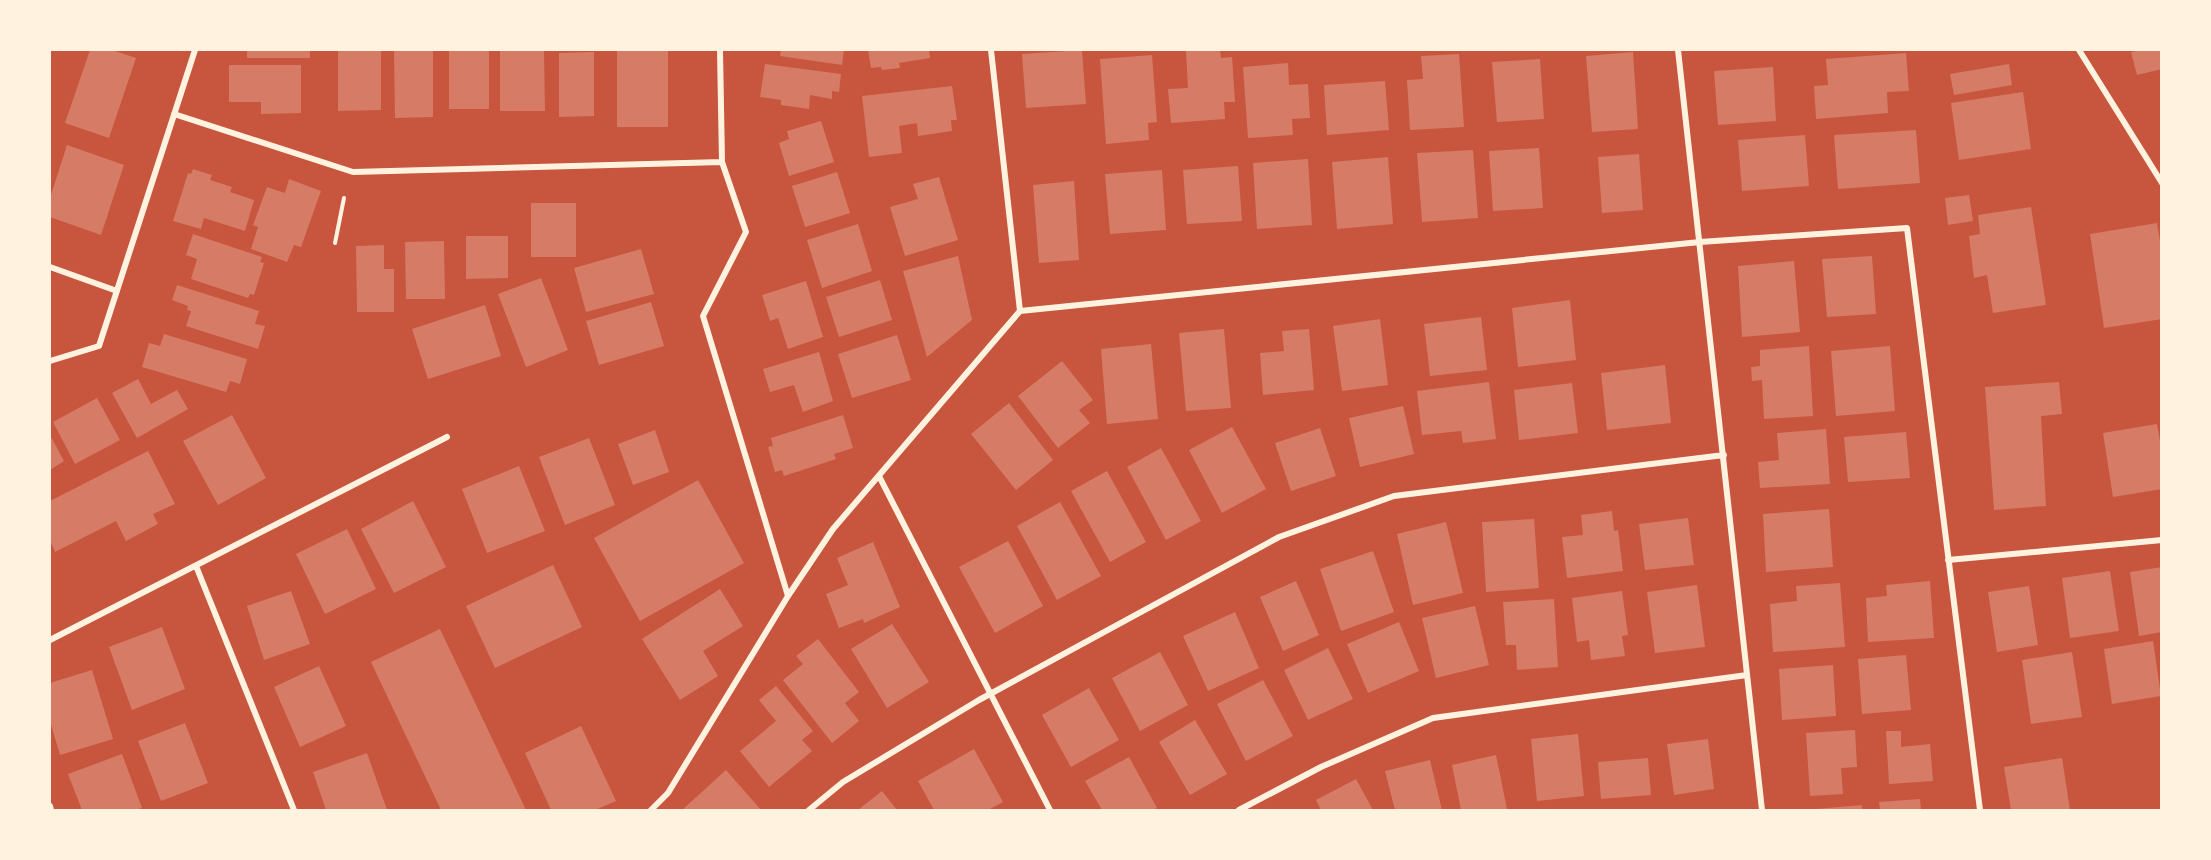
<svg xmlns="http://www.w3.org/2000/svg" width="2211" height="860" font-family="'Fira Sans',sans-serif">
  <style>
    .building { fill: #d67c66 }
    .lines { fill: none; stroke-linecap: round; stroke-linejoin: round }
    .path { stroke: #fff3e0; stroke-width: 4 }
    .minor { stroke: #fff3e0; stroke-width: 6 }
  </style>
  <rect width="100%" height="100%" fill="#c8553d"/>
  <!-- building -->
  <path class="building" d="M90 50H112L136 58 109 138 65 123Z
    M247 50H310V58H247Z
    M338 50H381V110L338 111Z
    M394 50H433V117L395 118Z
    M449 50H489V109H449Z
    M500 50H544L545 111H500Z
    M617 50H668V127H617Z
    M781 50H844L842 65 780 56Z
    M868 50H929L930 58 899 63 900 68 882 70 881 67 871 68Z
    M1082 50 1086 104 1026 108 1022 54Z
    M1220 50 1221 58 1232 57 1235 102H1224L1225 119 1171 123 1168 89 1188 88 1186 51Z
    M2142 50H2162V69L2137 75 2131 52Z
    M594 52V116L559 117V53Z
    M1633 52 1638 129 1592 132 1586 56Z
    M1906 53 1909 91 1887 92 1888 113 1816 119 1814 86 1828 85 1826 59Z
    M1459 54 1464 127 1410 130 1407 80 1423 79 1421 56Z
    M1152 55 1157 122 1148 123 1149 140 1106 144 1100 59Z
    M1540 59 1544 119 1497 122 1492 62Z
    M1288 63 1289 85 1308 84 1310 118 1292 119 1293 135 1248 138 1243 67Z
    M765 64 841 74 839 92 832 91V99L810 95 809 109 781 105V100L760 97Z
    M2009 64 2012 85 1954 95 1950 74Z
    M229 65H301V113L261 114V102H229Z
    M1773 67 1776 121 1718 125 1714 71Z
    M1385 81 1389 130 1327 135 1324 85Z
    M952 86 957 120H951L952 131 918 136 917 123 899 126 902 153 869 157 862 96Z
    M2023 92 2031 149 1959 160 1951 103Z
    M821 121 834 162 789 176 779 143 789 139 787 131Z
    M1916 130 1920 183 1838 189 1834 135Z
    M1805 135 1809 186 1742 191 1738 140Z
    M67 145 124 165 101 235 50 217V198Z
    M1539 148 1543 208 1493 211 1489 151Z
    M1473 150 1478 218 1422 222 1417 153Z
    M1639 154 1643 210 1602 213 1598 157Z
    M1388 157 1393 224 1337 229 1332 162Z
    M1308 159 1312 225 1257 229 1253 163Z
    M1238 166 1242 221 1187 224 1183 170Z
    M193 169 212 175 210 180 232 187 230 192 254 200 245 231 204 218 201 229 173 221 188 173 191 174Z
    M1162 170 1166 230 1110 234 1105 174Z
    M837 172 850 213 805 227 792 186Z
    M939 177 958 240 905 256 890 207 918 199 913 184Z
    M289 179 321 191 301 247 294 245 287 262 251 249 258 227 253 225 267 187 285 193Z
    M1074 181 1079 260 1039 263 1033 185Z
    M1969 195 1973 221 1948 225 1945 198Z
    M531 203H576V257H531Z
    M2031 207 2046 305 1993 313 1987 275 1974 278 1969 236 1980 234 1978 215Z
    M2157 223 2162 253V319L2104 328 2090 234Z
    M858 224 872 271 822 288 807 240Z
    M193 234 262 257 260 262 264 263 254 295 250 294 248 298 191 279 197 259 186 255Z
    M466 236H508V278L466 279Z
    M444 241 445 299H406L405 242Z
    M384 245V269H394V312H357L356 246Z
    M641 249 654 294 586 312 574 268Z
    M958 256 972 320 927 357 903 271Z
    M1872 256 1876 314 1827 317 1822 259Z
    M1794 261 1800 332 1742 337 1738 266Z
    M541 278 568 350 526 367 498 294Z
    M880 280 892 320 839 337 826 297Z
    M806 281 823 337 788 349 778 318 770 321 762 295Z
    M177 285 259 311 255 324 265 326 258 349 186 326 191 311 187 310 188 306 172 300Z
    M1570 300 1576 360 1518 367 1512 308Z
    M651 302 664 346 599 365 586 321Z
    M485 305 501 356 428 379 412 329Z
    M1481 317 1487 370 1430 376 1424 324Z
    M1380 319 1388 385 1342 391 1333 326Z
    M1224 329 1231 408 1186 411 1179 333Z
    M1309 329 1314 390 1263 395 1260 353 1284 351 1282 331Z
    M164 334 247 359 240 384 230 381 226 392 142 367 149 343 160 346Z
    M897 335 911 380 852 398 838 354Z
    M1151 344 1158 419 1107 424 1101 349Z
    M1809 346 1813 416 1764 419 1762 380 1752 381 1751 367 1760 366V350Z
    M1890 346 1895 411 1836 416 1831 351Z
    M819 352 833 401 803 412 794 385 770 392 763 369Z
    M1062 361 1093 400 1079 410 1090 423 1058 448 1018 396Z
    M1665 365 1671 423 1607 430 1601 373Z
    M138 379 151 404 177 390 188 409 137 438 112 393Z
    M1489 382 1496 439 1463 443 1461 431 1422 435 1417 391Z
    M2059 382 2062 414 2041 416 2046 506 1994 510 1985 387Z
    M1572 383 1578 433 1519 440 1514 390Z
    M97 398 120 440 75 464 53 422Z
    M1009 403 1053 460 1016 490 971 434Z
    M1403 406 1414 454 1360 467 1349 418Z
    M232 415 266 478 218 505 183 441Z
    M843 415 853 448 834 454 836 459 784 476 782 470 775 472 768 447 773 446 771 438Z
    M2157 424 2162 452V489L2113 497 2103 433Z
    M1232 427 1266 489 1222 513 1189 450Z
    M1320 428 1336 476 1291 491 1275 443Z
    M1826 429 1830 484 1760 488 1758 462 1779 460 1777 433Z
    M655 430 669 472 633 485 618 444Z
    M1906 432 1910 478 1848 482 1844 437Z
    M50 435 64 461 50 470Z
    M589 438 615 505 565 525 539 457Z
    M1161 448 1201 521 1166 540 1127 467Z
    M148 451 175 504 153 514 158 524 126 541 116 521 55 552 50 540V501Z
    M519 466 545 531 487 553 462 489Z
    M1107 471 1146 542 1110 562 1071 491Z
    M698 480 744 563 640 621 594 538Z
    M413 501 446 567 394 593 361 529Z
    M1060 502 1101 576 1057 600 1017 526Z
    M1829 509 1833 567 1766 572 1763 514Z
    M1612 511 1614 531 1618 530 1623 571 1567 578 1562 537 1583 535 1581 515Z
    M1688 518 1694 565 1645 570 1639 524Z
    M1534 519 1539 588 1486 592 1482 522Z
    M1446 522 1463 593 1413 605 1397 534Z
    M347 529 376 589 325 614 296 554Z
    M1008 541 1043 606 995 633 959 567Z
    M873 542 900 607 864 623 863 619 839 628 826 594 848 585 837 558Z
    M1373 551 1394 612 1341 631 1320 569Z
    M553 565 582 627 495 668 466 606Z
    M2162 567V632L2139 636 2130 572Z
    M2110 571 2119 631 2070 638 2062 578Z
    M1296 581 1319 635 1283 651 1260 597Z
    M1930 581 1934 638 1868 642 1866 598 1887 596 1886 585Z
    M1840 583 1845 647 1773 652 1770 604 1797 601 1796 586Z
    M1697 585 1705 647 1655 653 1647 592Z
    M2029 586 2038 645 1997 652 1988 592Z
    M720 589 743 626 703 651 718 676 680 700 642 639Z
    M291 591 310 644 264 660 247 606Z
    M1622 591 1628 635 1622 636 1625 656 1591 660 1589 640 1577 642 1572 598Z
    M1554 599 1558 667 1517 670 1516 645H1506L1503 602Z
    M1475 606 1489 665 1436 678 1422 618Z
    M1235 612 1259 668 1208 691 1183 636Z
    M1399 622 1419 671 1368 693 1347 644Z
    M892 624 929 682 887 708 851 649Z
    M162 627 185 689 132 710 109 647Z
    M440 629 526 810H441L371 662Z
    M818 639 859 692 845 703 859 721 832 743 783 680 803 664 796 656Z
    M2153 641 2161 696 2112 704 2104 649Z
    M1328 648 1353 699 1308 720 1284 670Z
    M1160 652 1188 705 1140 731 1112 678Z
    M2072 652 2082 717 2031 724 2022 660Z
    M1906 655 1911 710 1862 714 1858 659Z
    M1833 665 1836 716 1782 720 1779 669Z
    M319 666 346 726 300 747 274 687Z
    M92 670 113 739 60 755 50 721V683Z
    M1263 680 1293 736 1246 761 1217 704Z
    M776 686 813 731 802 740 812 751 769 787 740 751 776 721 759 700Z
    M1089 688 1119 740 1071 767 1042 715Z
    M1195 720 1227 774 1190 795 1159 742Z
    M185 723 208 783 161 801 138 741Z
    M581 726 616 801 595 810H551L525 753Z
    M1855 730 1857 767 1841 768 1843 794 1810 796 1806 733Z
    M1886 731H1901V747L1930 744 1933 781 1889 784Z
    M1578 734 1584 796 1537 801 1531 739Z
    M1708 739 1714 789 1674 795 1667 744Z
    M974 749 1003 802 988 810H934L918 781Z
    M367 753 387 810H326L313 772Z
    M122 754 142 808 136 810H82L68 774Z
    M1496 755 1507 809 1461 810 1452 765Z
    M1129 757 1157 808 1152 810H1102L1085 781Z
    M1648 758 1651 795 1601 799 1598 762Z
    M2062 758 2070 810H2011L2004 767Z
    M1430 760 1442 810H1395L1385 771Z
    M726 770 761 810H682Z
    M1356 779 1373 810H1321L1316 800Z
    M882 791 897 810H858Z
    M1920 799 1921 810H1880L1879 802Z
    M1862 805V810H1816V809Z"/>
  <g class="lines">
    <!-- path -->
    <path class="path" d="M335 243 344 198"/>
    <!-- minor -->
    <path class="minor" d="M720 50 722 162 746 232 703 316 788 596
      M1678 50 1762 810
      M2079 50 2162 183
      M174 114 353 172 722 162
      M50 267 117 291
      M1020 311 1700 242 1907 228 1980 810
      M50 361 99 346 195 50
      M879 476 1050 810
      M1948 560 2162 540
      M196 566 294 810
      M50 640 447 437
      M50 806 51 810
      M651 810 668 793 788 596 833 529 1020 311 991 50
      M809 810 843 782 979 700 1279 537 1394 496 1724 455
      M1239 810 1321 767 1433 718 1747 675"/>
  </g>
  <!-- border -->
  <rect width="2211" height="860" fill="none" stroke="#fff3e0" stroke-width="102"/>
</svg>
